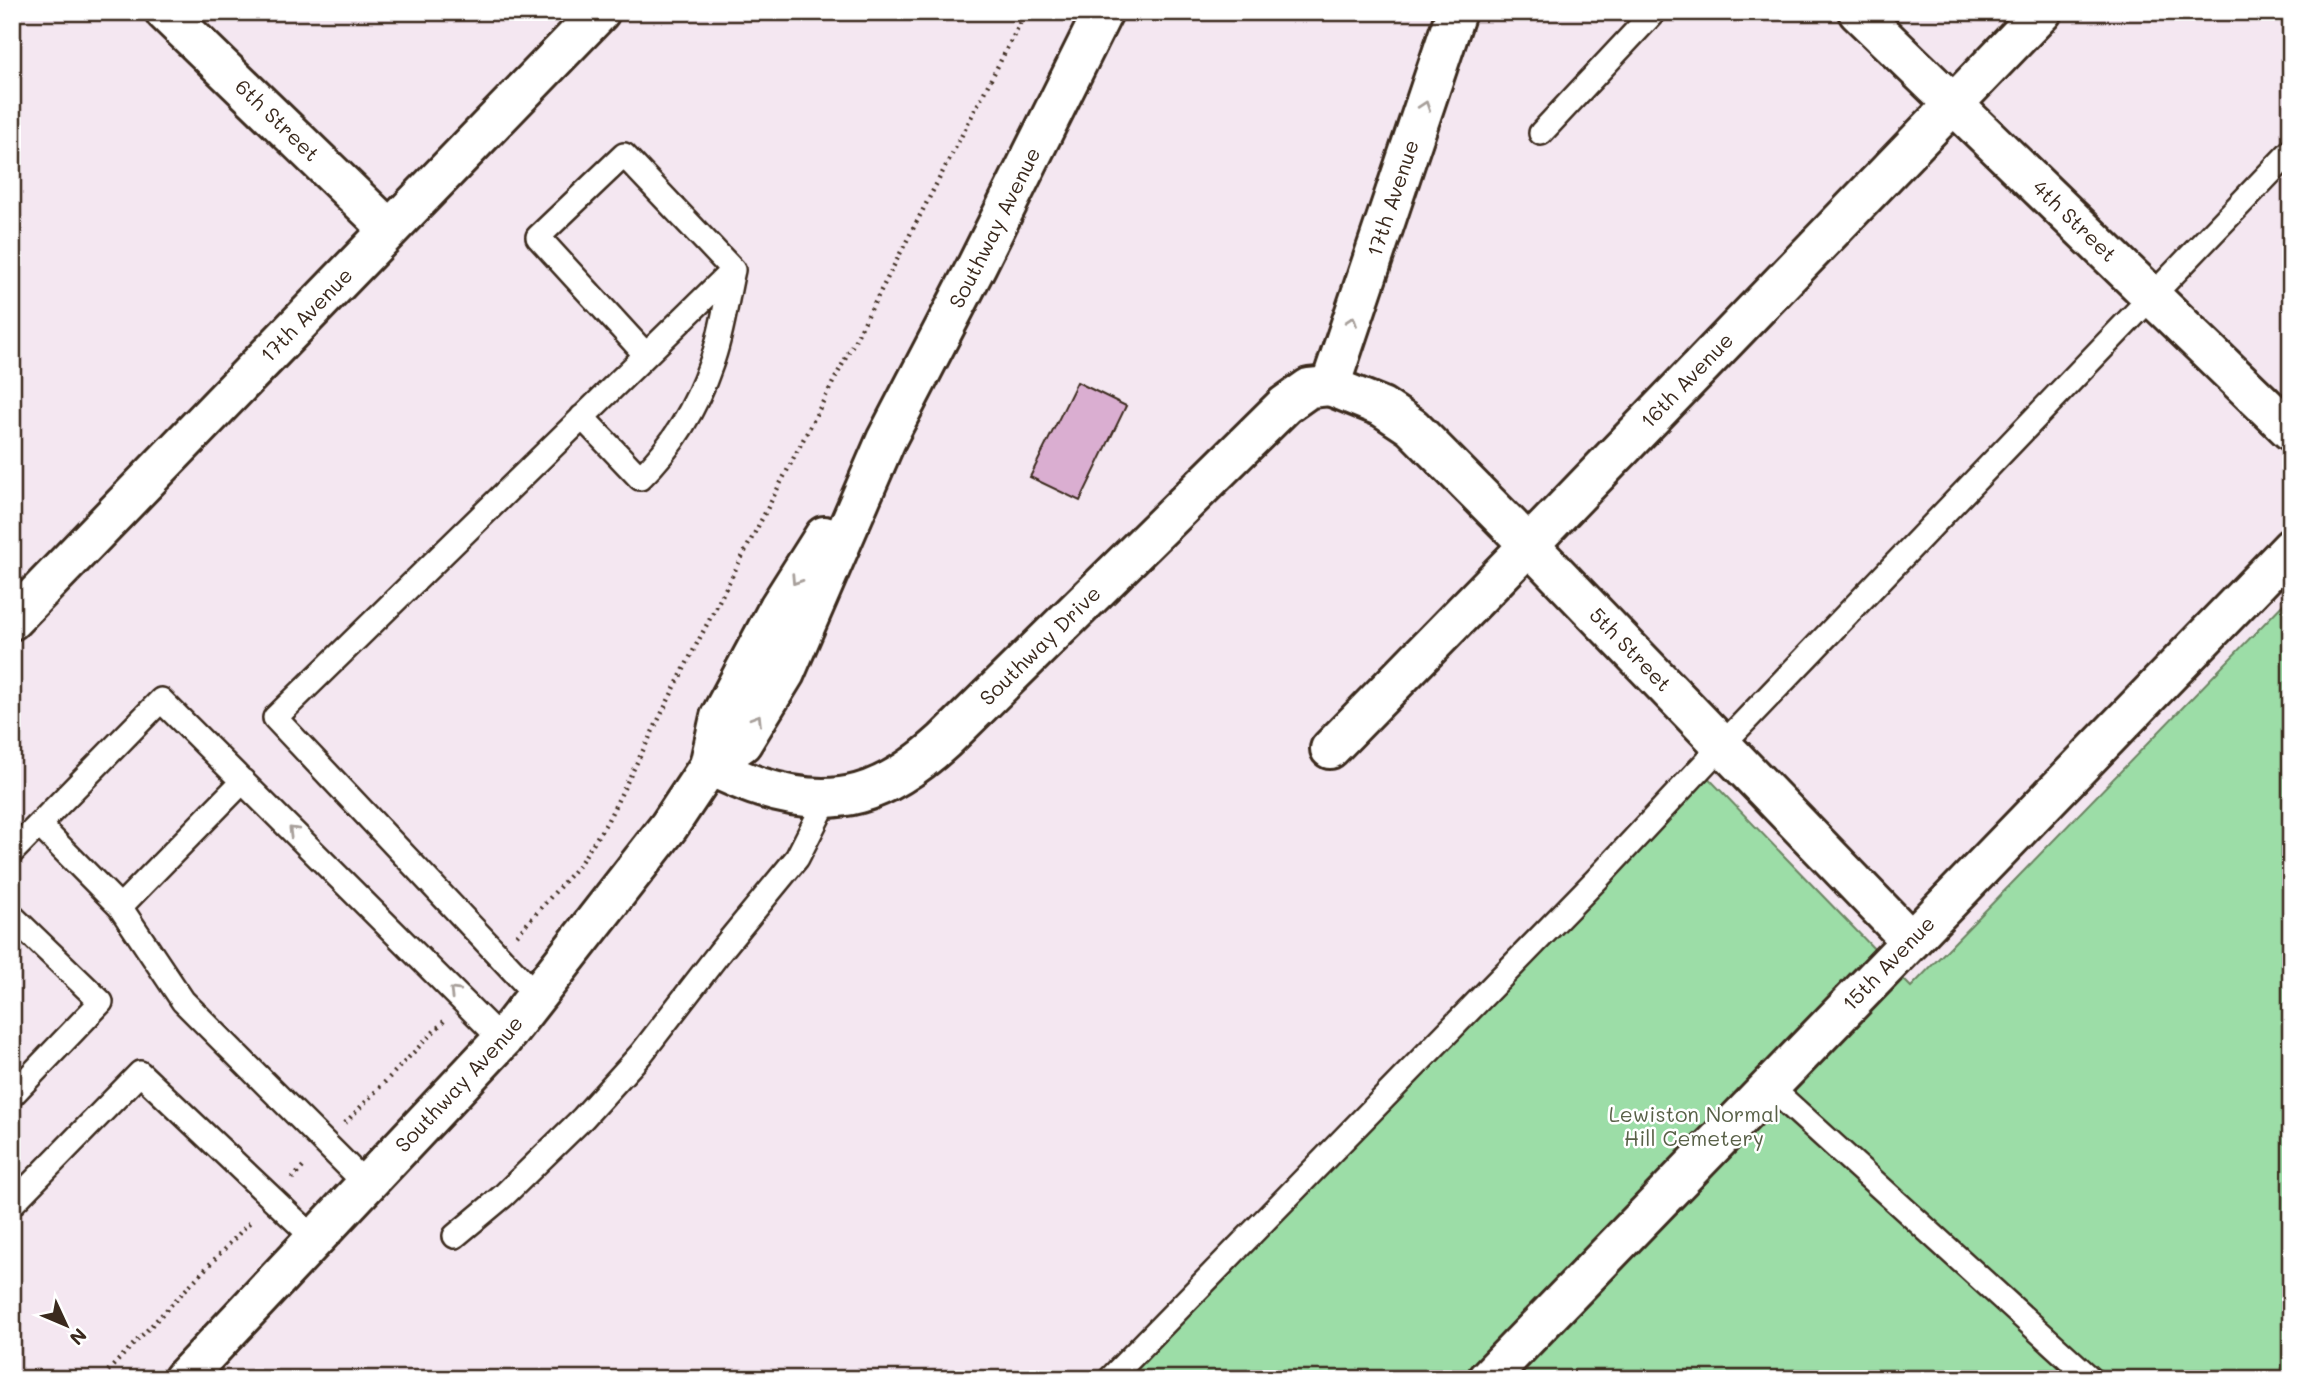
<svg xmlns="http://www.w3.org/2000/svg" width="2303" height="1391" font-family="Mali,sans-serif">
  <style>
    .green { fill: #9cdda7; stroke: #6c8462; stroke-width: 2 }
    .building { fill: #daaed1; stroke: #3b2a1e; stroke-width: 2 }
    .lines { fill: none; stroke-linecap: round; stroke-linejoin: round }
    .service-casing { stroke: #3b2a1e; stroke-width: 28 }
    .minor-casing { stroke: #3b2a1e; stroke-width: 44 }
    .secondary-casing { stroke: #3b2a1e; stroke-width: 44 }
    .path { stroke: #3b2a1e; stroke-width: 4.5; stroke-dasharray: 2 5; stroke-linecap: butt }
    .service { stroke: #fff; stroke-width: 23 }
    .minor { stroke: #fff; stroke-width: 38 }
    .secondary { stroke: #fff; stroke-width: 38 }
    .oneway { stroke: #a79f9a }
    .labels { text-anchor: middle; stroke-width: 5; stroke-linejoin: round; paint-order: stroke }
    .street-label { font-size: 21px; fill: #3b2a1e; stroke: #fff }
    .park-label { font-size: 21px; fill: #586047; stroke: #fff }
  </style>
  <rect width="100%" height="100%" fill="#f4e7f1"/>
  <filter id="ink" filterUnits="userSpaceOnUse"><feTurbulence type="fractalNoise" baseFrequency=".0143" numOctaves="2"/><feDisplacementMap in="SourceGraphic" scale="14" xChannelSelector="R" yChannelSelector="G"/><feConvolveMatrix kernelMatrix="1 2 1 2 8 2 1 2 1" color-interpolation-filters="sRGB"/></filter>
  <g filter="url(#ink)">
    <!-- green -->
    <path class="green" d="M2291 596V1379H1109L1692 761 1911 987Z"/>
    <!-- building -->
    <path class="building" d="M1077 382 1126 406 1080 501 1030 477Z"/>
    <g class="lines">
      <!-- service casing -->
      <g class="service-casing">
        <path id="service" d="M1541 133 1654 12
          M582 417 640 478C673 446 696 408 711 364 722 335 726 301 733 270
          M39 825 120 907 243 781
          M12 852 161 700 502 1040
          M120 907 183 1001 366 1184
          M12 916 101 1002 12 1095
          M537 996 275 718 733 270 624 155 538 237 646 355
          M1770 1087 2091 1379
          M12 1204 140 1073 315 1239
          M455 1236 503 1196 583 1118 641 1054 719 953 797 858 827 799
          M1110 1379 1597 879 1722 745 2291 151"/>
      </g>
      <!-- minor casing -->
      <g class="minor-casing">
        <g id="minor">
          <path id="s1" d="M165 12 389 229"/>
          <path id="s2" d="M1858 12 2291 431"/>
          <path id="s3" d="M1330 386 1382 407 1412 427 1529 545 1911 941"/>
          <path id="s4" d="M1330 386 1456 12"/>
          <path id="s5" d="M12 620 600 12"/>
          <path id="s6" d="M1330 749 1529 545 2042 12"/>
          <path id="s7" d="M709 766C726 773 743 782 760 787 837 812 886 794 944 741L1285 405 1309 388 1330 386"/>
          <path id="s8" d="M1487 1379 2291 548"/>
        </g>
      </g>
      <!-- secondary casing -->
      <g class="secondary-casing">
        <g id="secondary">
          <path d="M709 766 720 717 779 607 824 536"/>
          <path id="s9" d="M183 1379 502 1040 669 826 709 766 742 743 785 673 886 440 977 265 1103 12"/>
        </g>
      </g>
      <!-- path -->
      <path class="path" d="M517 935 579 865 607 822 691 655 1026 12
        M345 1123 444 1021
        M292 1179 305 1165
        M108 1371 252 1220"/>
      <!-- service -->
      <use href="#service" class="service"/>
      <!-- minor -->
      <use href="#minor" class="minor"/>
      <!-- secondary -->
      <use href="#secondary" class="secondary"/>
    </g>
    <!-- one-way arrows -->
    <defs><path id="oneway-chevron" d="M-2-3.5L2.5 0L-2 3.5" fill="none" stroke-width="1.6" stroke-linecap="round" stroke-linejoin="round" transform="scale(1.75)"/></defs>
    <g class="oneway">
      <use href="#oneway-chevron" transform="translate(1425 106) rotate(-71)"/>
      <use href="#oneway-chevron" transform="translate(1352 321) rotate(-71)"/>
      <use href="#oneway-chevron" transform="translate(796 580) rotate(123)"/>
      <use href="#oneway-chevron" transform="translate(757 719) rotate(-58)"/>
      <use href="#oneway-chevron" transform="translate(293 831) rotate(-135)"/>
      <use href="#oneway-chevron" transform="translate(454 992) rotate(-135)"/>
    </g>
  </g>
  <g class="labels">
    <!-- street labels -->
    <g class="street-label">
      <text dy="7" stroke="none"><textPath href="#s1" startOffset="156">6th Street</textPath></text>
      <text dy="7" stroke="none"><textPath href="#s4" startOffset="198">17th Avenue</textPath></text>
      <text dy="7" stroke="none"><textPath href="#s2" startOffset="301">4th Street</textPath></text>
      <text dy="7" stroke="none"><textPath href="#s9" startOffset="1424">Southway Avenue</textPath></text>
      <text dy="7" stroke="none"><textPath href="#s5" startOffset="424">17th Avenue</textPath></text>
      <text dy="7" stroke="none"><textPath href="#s6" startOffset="513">16th Avenue</textPath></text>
      <text dy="7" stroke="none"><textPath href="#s7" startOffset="392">Southway Drive</textPath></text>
      <text dy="7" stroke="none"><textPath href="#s3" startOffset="404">5th Street</textPath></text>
      <text dy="7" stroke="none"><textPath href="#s8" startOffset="578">15th Avenue</textPath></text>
      <text dy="7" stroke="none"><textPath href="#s9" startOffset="404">Southway Avenue</textPath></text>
    </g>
    <!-- park labels -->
    <g class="park-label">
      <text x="1694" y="1122">Lewiston Normal<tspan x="1694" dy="24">Hill Cemetery</tspan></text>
    </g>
  </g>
  <!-- margin -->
  <rect width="2303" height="1391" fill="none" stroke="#fff" stroke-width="42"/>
  <rect x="21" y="21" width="2261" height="1349" fill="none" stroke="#3b2a1e" stroke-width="2.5" filter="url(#ink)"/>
  <!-- north arrow -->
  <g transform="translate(66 1325) rotate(134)" stroke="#ffffff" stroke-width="5" paint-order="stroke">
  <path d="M0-5L12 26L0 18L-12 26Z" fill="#3b2a1e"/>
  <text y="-10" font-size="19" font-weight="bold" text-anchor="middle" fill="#3b2a1e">N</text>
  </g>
</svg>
